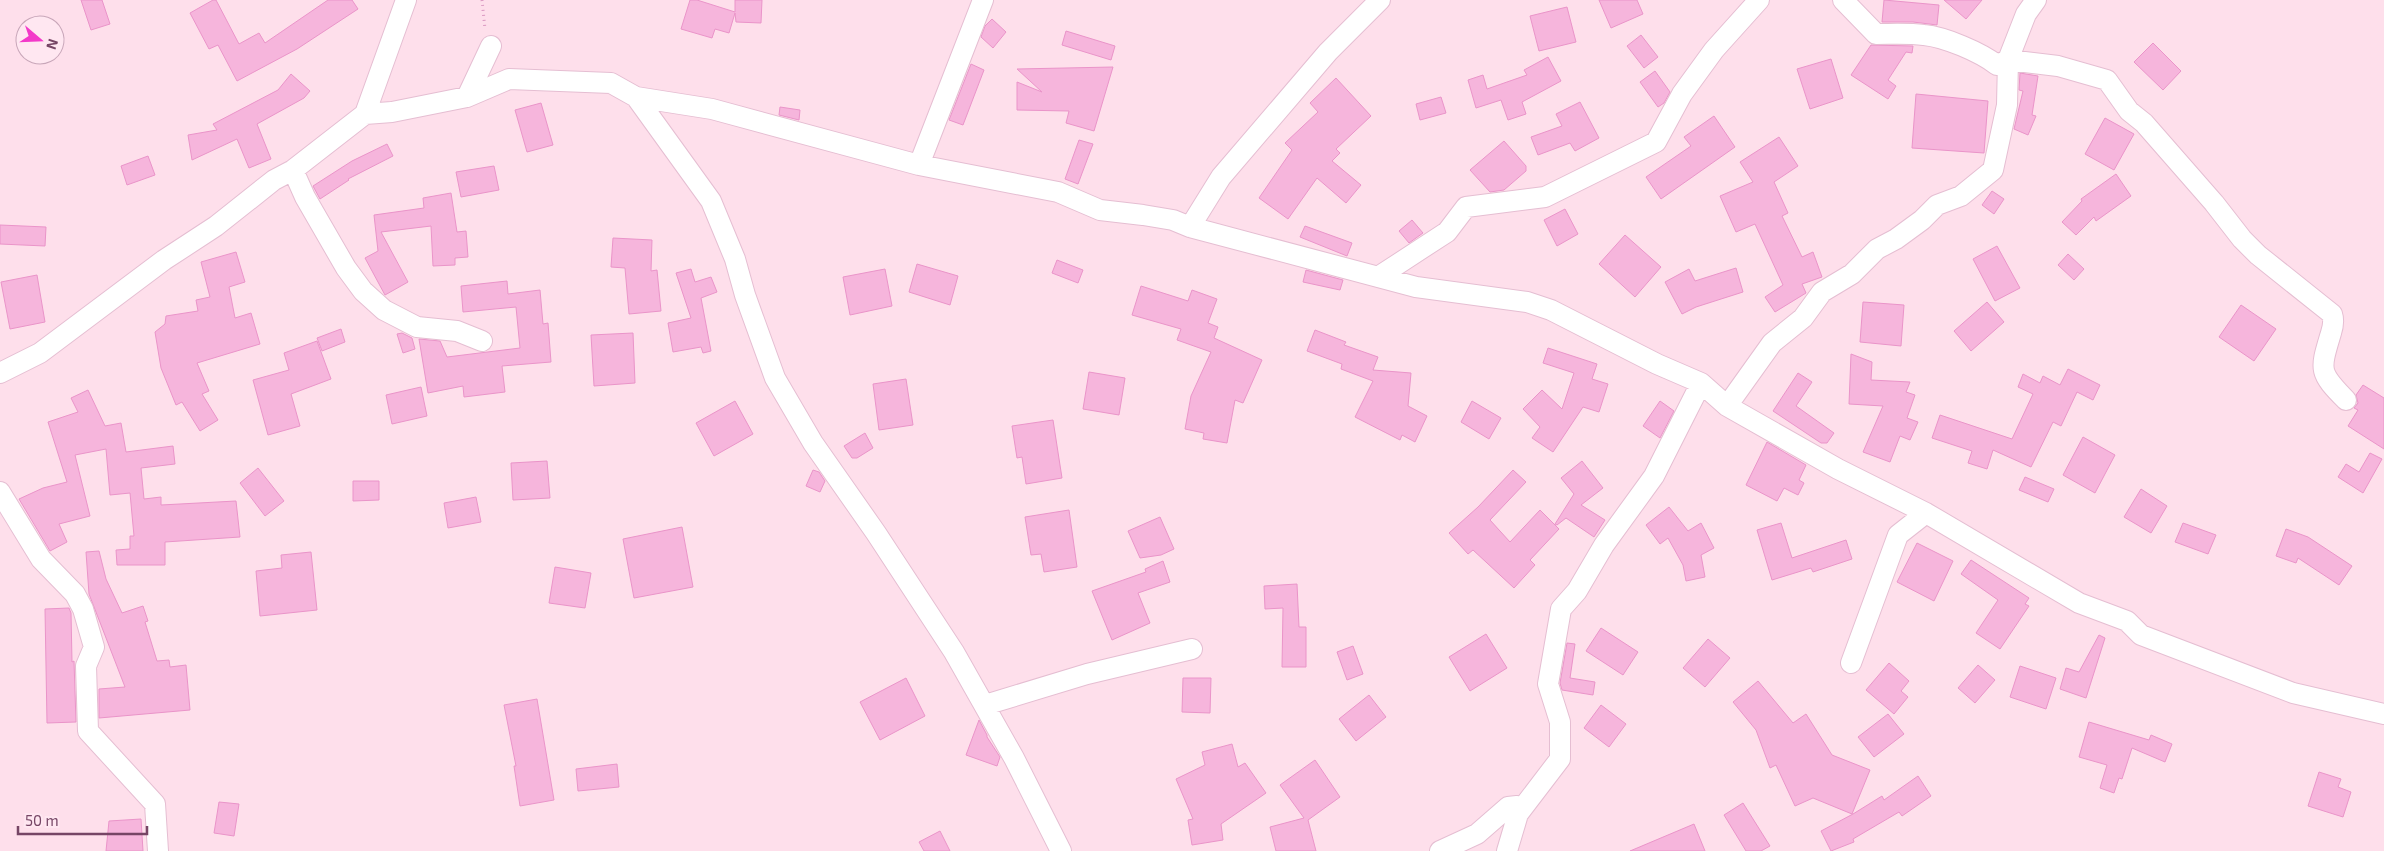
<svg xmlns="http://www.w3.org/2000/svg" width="2384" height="851" font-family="'Exo 2',sans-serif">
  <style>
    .building { fill: #f6b5dc; stroke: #ea94c9 }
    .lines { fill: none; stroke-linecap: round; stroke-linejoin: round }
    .minor-casing { stroke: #e5bed2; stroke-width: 22 }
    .path { stroke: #da98c1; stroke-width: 3; stroke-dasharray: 1 4; stroke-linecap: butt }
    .minor { stroke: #fff; stroke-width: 20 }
  </style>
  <rect width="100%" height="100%" fill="#fedfeb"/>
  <!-- building -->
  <path class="building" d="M81 0H102L110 24 91 30Z
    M213 0H216L239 44 259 33 265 43 328 0H352L358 9 297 49 237 81 218 45 209 49 190 13Z
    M690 0H697L735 12V0H762L761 23 736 22 735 13 729 33 715 29 712 38 681 29Z
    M1599 0H1637L1643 14 1611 28Z
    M1884 0 1939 5 1937 25 1913 22H1882Z
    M1944 0H1982L1966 19Z
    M1567 7 1576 42 1539 51 1530 16Z
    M992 19 1006 32 993 48 981 37 985 26Z
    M1066 31 1115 46 1111 60 1062 45Z
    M1641 35 1658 57 1644 68 1627 46Z
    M2153 43 2181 71 2163 90 2134 62Z
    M1871 45 1913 46 1912 53 1906 52 1888 80 1896 86 1888 99 1851 75Z
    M1548 57 1561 81 1522 102 1526 114 1508 120 1501 100 1476 108 1468 80 1483 75 1487 89 1527 75 1524 70Z
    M1831 59 1843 98 1810 109 1797 69Z
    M971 64 984 70 963 125 949 120Z
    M1113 67 1094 131 1066 123 1069 111 1017 110V82L1042 92 1017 69Z
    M1655 71 1670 92 1664 103 1658 107 1640 82Z
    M2020 73 2038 76 2032 115 2036 116 2028 135 2014 129 2023 91 2019 90Z
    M291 74 310 91 304 98 257 124 271 159 249 168 237 139 192 160 188 135 217 130 213 124 278 90Z
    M1336 78 1371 116 1336 149 1340 153 1332 161 1361 185 1346 203 1317 178 1288 219 1259 198 1292 150 1285 143 1318 112 1310 103Z
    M1916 94 1988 101 1984 153 1912 148Z
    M1441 97 1446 113 1420 120 1416 104Z
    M1580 102 1599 138 1575 151 1570 143 1538 155 1531 137 1562 126 1556 114Z
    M541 103 553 145 527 152 515 110Z
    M780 107 800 110 799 120 779 115Z
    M1714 116 1735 147 1661 199 1646 177 1691 146 1684 137Z
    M2105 118 2134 134 2114 170 2085 154Z
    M1779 137 1798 166 1774 182 1788 213 1782 216 1802 257 1813 252 1822 277 1802 284 1806 293 1775 312 1765 297 1783 285 1755 224 1736 232 1720 196 1753 182 1740 162Z
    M1079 140 1093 144 1078 184 1065 179Z
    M1504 141 1526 166V171L1504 190 1490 192 1470 170Z
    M387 144 393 156 348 179 349 180 320 199 313 186 352 161Z
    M148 156 155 175 127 185 121 166Z
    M494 166 499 190 461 197 456 172Z
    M2116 174 2131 196 2096 221 2094 217 2076 235 2062 222 2082 201 2081 199Z
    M1992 191 2004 199 1994 214 1982 205Z
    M451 193 457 232 466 231 468 257 455 258V265L433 266 431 226 381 232 408 282 385 295 365 258 378 251 374 215 424 208 423 198Z
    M1565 209 1578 234 1557 246 1544 220Z
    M1412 220 1423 233 1409 243 1399 231Z
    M0 225 46 227 45 246 0 244Z
    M1305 226 1352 243 1347 256 1300 237Z
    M1625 235 1661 267 1635 297 1599 264Z
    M613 238 652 240 651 271 657 270 661 311 629 314 625 268 611 267Z
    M1997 246 2020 288 1995 301 1973 259Z
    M236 252 245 282 229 287 235 318 251 313 260 344 197 363 209 391 202 394 218 420 200 431 182 402 176 405 161 368 155 332 165 324 166 316 198 311 196 300 210 297 201 262Z
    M2068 254 2084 269 2074 280 2058 265Z
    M1057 260 1083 270 1078 283 1052 273Z
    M917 264 958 276 950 305 909 292Z
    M1736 268 1743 292 1696 307 1682 314 1665 282 1689 269 1695 281Z
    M691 269 695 282 711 277 717 292 701 298 711 351 703 353 701 347 673 352 668 323 691 318 676 273Z
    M885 269 892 306 850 315 843 277Z
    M1306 270 1343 280 1340 290 1303 282Z
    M37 275 45 322 10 329 1 282Z
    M507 281 508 294 540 290 543 324 548 323 551 362 502 366 505 392 464 397 463 386 428 393 419 339 440 341 447 357 520 348 516 307 463 312 461 286Z
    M1141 286 1188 301 1192 290 1217 299 1208 323 1218 327 1214 338 1262 360 1243 403 1235 400 1227 443 1203 439 1204 433 1185 429 1191 396 1211 352 1177 340 1181 329 1132 315Z
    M1863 302 1904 305 1901 346 1860 342Z
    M1987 302 2004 322 1971 351 1954 331Z
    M2241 305 2276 329 2254 361 2219 337Z
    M341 329 345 342 322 351 317 338Z
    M1315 330 1346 342 1344 345 1378 357 1373 370 1411 373 1408 406 1427 416 1415 442 1402 435 1400 440 1355 417 1373 381 1341 369 1342 364 1307 351Z
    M402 333 412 338 415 349 403 353 397 334Z
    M633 333 635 383 594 386 591 335Z
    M317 341 331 379 291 394 300 426 268 435 253 380 289 370 284 353Z
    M1548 348 1597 364 1592 379 1608 384 1599 412 1583 407 1553 452 1532 438 1540 427 1523 409 1542 390 1562 409 1574 373 1543 363Z
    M1851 354 1872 362 1871 380 1910 382 1906 392 1915 395 1907 418 1918 422 1910 440 1900 436 1890 462 1863 452 1883 406 1849 404Z
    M2068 369 2100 385 2093 400 2077 392 2061 426 2053 422 2031 467 1993 450 1987 469 1968 463 1972 451 1932 438 1940 415 2012 439 2033 394 2018 387 2023 374 2040 383 2043 376 2060 385Z
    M1089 372 1125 378 1119 415 1083 409Z
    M1798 373 1812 382 1796 406 1834 433 1827 443H1821L1773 411Z
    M906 379 913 425 879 430 873 384Z
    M2363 385 2384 398V449L2348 426 2358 410 2354 408 2358 403 2356 395Z
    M421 387 427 416 392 424 386 395Z
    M88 390 105 426 121 423 126 452 173 446 175 464 141 468 144 499 161 497V505L236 501 240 537 165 542V565H117L116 550 130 549V536H134L130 493 110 495 106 449 75 455 90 516 59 524 67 542 50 551 19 499 43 488 67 482 48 422 78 412 71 398Z
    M735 401 753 434 714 456 696 423Z
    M1472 401 1501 418 1489 439 1461 422Z
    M1660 401 1674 411 1660 438 1643 426Z
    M1053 420 1062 478 1026 484 1022 457 1017 458 1012 426Z
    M865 433 873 448 857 458H852L844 446Z
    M2083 437 2115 455 2095 493 2063 475Z
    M1767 442 1806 465 1799 480 1804 483 1798 495 1784 488 1777 501 1746 485Z
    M2370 453 2382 459 2363 493 2338 477 2346 464 2359 472Z
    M547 461 550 498 513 500 511 463Z
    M1582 461 1603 488 1581 505 1605 520 1594 537 1566 518 1557 525 1555 524 1574 494 1561 478Z
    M258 468 284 501 265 516 240 483Z
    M813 470 819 472 825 481 820 492 806 486Z
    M1513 470 1526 482 1490 520 1510 542 1540 510 1559 529 1530 560 1535 565 1514 588 1473 550 1468 554 1449 533 1478 507Z
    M2025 477 2054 489 2048 502 2019 490Z
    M353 481H379V500L353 501Z
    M2141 489 2167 506 2151 533 2124 517Z
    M476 497 481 522 448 528 444 503Z
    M1669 507 1688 531 1701 523 1714 548 1701 555 1705 577 1686 581 1683 565 1668 538 1660 544 1646 525Z
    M1069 510 1077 567 1044 572 1041 554 1031 555 1025 517Z
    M1160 517 1174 549 1161 555 1140 558 1128 531Z
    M1781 523 1792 558 1846 540 1852 559 1813 572 1811 568 1772 580 1757 530Z
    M2183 523 2216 535 2208 554 2175 542Z
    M682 527 693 587 634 598 623 539Z
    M2286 529 2308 537 2352 566 2339 585 2298 558 2296 563 2276 556Z
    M1917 543 1953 561 1934 601 1897 582Z
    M99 551 106 579 122 613 143 606 148 621 145 622 157 661 169 660 170 667 186 665 190 710 99 718V689L125 687 89 594 86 552Z
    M311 552 317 610 260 616 256 571 282 568 281 555Z
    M1971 560 2029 598 2025 604 2029 606 2000 649 1976 633 1998 600 1961 574Z
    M1163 561 1170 582 1138 593 1150 623 1112 640 1092 591 1146 572 1145 569Z
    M555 567 591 573 585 608 549 603Z
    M1297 584 1299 627H1306V667H1282L1283 608 1265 609 1264 586Z
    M69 608 71 613 72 662 74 661 76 722 47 723 45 609Z
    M1601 628 1638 652 1623 675 1586 651Z
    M1486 634 1507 668 1470 691 1449 657Z
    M2099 635 2105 638 2086 698 2060 689 2066 668 2079 672Z
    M1708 639 1730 658 1705 687 1683 668Z
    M1567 643 1575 644 1570 678 1595 682 1593 695 1562 690 1560 683Z
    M1353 646 1363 674 1347 680 1337 652Z
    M1889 663 1909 681 1901 691 1908 697 1894 714 1866 690Z
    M1978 665 1995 680 1975 703 1958 688Z
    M2020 666 2056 678 2046 709 2010 697Z
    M906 678 925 716 880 740 860 702Z
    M1183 678H1211L1210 713 1182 712Z
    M1758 681 1793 723 1806 714 1832 755 1870 770 1852 814 1813 798 1795 806 1776 765 1770 768 1756 730 1733 702Z
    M1369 695 1386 717 1356 741 1339 719Z
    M537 699 554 800 520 806 514 766H516L504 705Z
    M1601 705 1626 724 1609 747 1584 728Z
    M1888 714 1904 734 1874 757 1858 737Z
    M979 720 987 735V737L1000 757 997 766 966 755Z
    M2089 722 2149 740 2151 735 2172 744 2165 762 2132 748 2122 779 2119 778 2114 793 2100 788 2107 765 2079 757Z
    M1232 744 1238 767 1245 763 1266 793 1221 824 1223 840 1192 845 1188 820 1193 819 1176 779 1205 765 1202 752Z
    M1315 760 1340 797 1308 820 1316 851H1276L1270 827 1304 818 1280 785Z
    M617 764 619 787 578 791 576 769Z
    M2319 772 2341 779 2338 787 2351 792 2343 817 2308 806Z
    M1918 776 1931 796 1902 816 1899 812 1853 839 1854 842 1831 851 1821 831 1853 814 1882 796 1884 800Z
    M219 802 239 804 234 836 214 833Z
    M1743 803 1770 846 1761 851H1746L1724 815Z
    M141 819 143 851H106L109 821Z
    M1694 824 1705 851H1630Z
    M940 831 950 851H924L919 842Z"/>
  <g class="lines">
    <!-- minor casing -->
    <g class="minor-casing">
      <path id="minor" d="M1843 0 1876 34C1892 34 1908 33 1924 35 1945 37 1980 52 1997 65L2008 60 2058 66 2107 80 2129 111 2144 123 2214 203 2242 239 2258 255 2332 314C2334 320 2333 327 2331 333 2320 370 2318 372 2346 400
        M467 97 491 46
        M636 97 711 201 735 259 745 295 775 378 813 443 876 533 954 652 1014 758 1061 851
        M365 114 406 0
        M919 165 983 0
        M293 170 305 197 346 268 363 291 384 310 417 327 457 331 482 341
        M1190 227 1221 177 1328 52 1380 0
        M1378 277 1447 232 1466 207 1545 197 1656 142 1682 94 1714 50 1759 0
        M0 373 40 353 164 260 216 226 274 180 293 170 365 114 392 112 467 97 509 79 611 83 636 97 712 109 919 165 1058 192 1100 210 1143 215 1173 220 1190 227 1416 287 1527 302 1551 310 1657 364 1701 383 1727 406 1838 469 1926 513 2079 603 2127 621 2141 635 2293 693 2384 714
        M1727 406 1772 343 1803 318 1822 292 1852 274 1877 249 1896 239 1922 220 1937 205 1961 196 1993 170 2007 105 2008 60 2026 14 2036 0
        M0 492 41 559 75 594 83 609 94 647 86 666 88 731 155 804 158 851
        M1851 663 1898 535 1926 513
        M985 705 1087 674 1192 649
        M1440 851 1477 834 1508 807 1517 806 1518 814
        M1507 851 1518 814 1560 759V722L1548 684 1561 609 1577 591 1604 545 1654 476 1701 383"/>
    </g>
    <!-- path -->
    <path class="path" d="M482 0 485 29"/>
    <!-- minor -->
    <use href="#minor" class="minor"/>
  </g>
  <!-- north arrow -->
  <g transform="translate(40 40) rotate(109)"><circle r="24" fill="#ffe7f1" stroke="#c8a6b9"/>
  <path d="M0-4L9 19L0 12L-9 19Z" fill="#f339c9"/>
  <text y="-8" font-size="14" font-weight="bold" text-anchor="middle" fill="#764565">N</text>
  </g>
  <!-- scale -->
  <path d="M18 826v8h129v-8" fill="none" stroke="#764565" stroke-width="2.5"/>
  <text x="25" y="826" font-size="15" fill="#764565" stroke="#ffe7f1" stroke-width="4" paint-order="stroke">50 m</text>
</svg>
